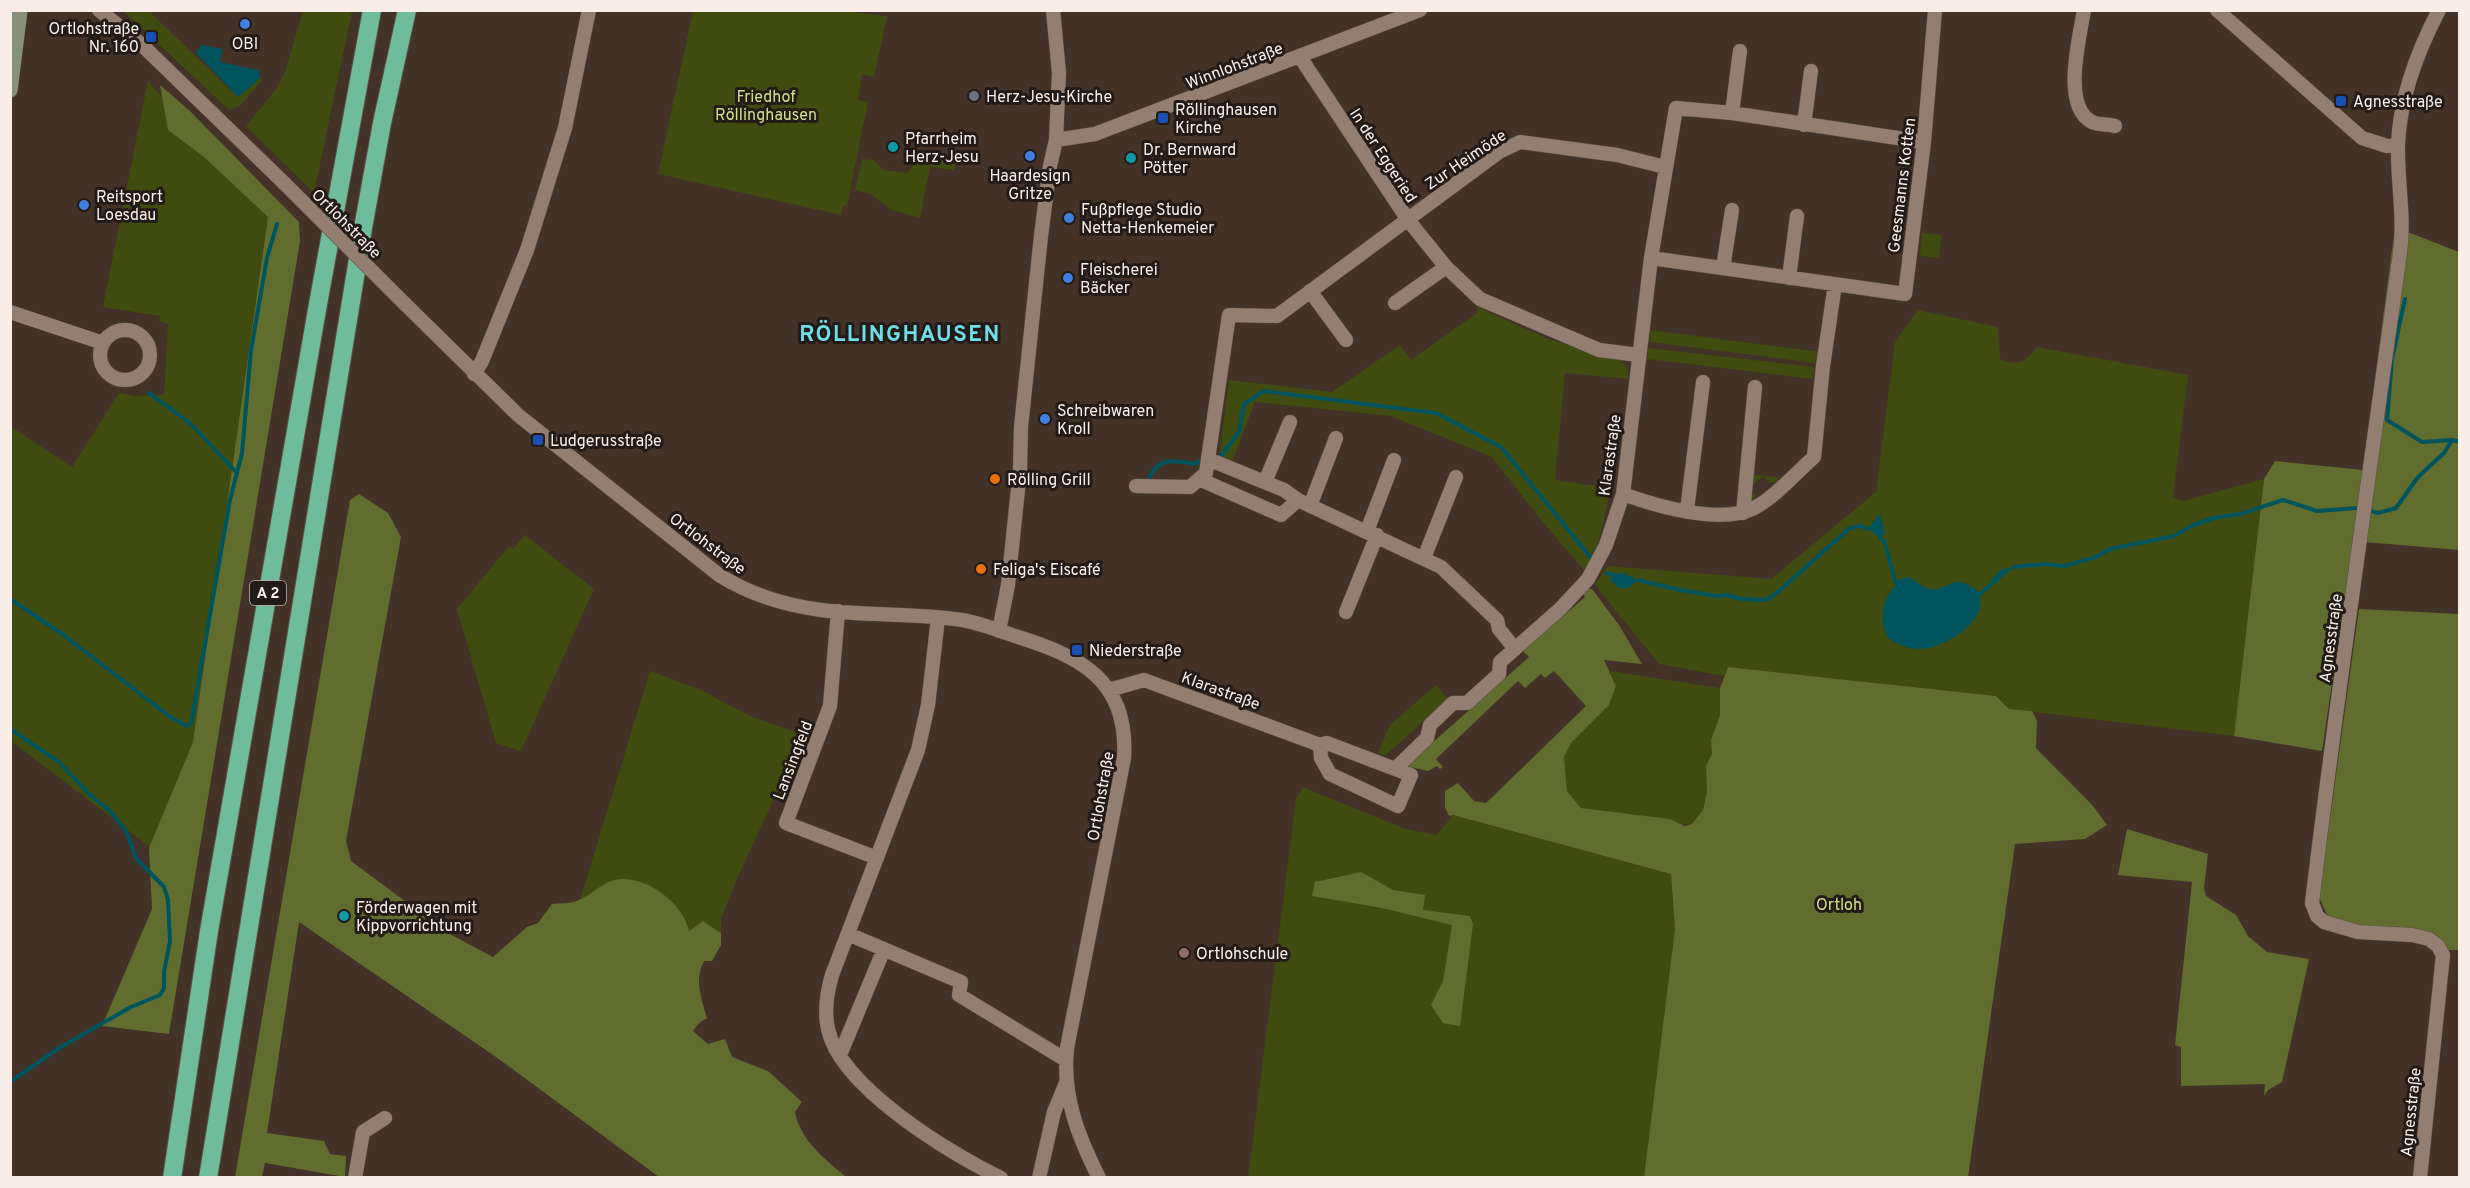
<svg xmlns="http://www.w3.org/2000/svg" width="2470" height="1188" font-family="Overpass,sans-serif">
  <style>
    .green { fill: #404b10; fill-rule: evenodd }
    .forest { fill: #606d2f }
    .water { fill: #00545d }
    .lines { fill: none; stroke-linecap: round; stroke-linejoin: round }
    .stream { stroke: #00545d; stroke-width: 4 }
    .minor-casing { stroke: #5e5047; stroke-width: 15 }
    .secondary-casing { stroke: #5e5047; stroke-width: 16 }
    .motorway-casing { stroke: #5e5047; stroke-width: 20 }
    .minor { stroke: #927f72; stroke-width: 14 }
    .secondary { stroke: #87917e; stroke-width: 15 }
    .motorway { stroke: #6ebc9b; stroke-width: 18 }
    .minor-bridge-casing { stroke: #5e5047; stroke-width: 15; stroke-linecap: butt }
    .minor-bridge { stroke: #927f72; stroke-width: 14 }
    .shop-dot { fill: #3f7fe0; stroke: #231b17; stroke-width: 2 }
    .transit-dot { fill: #1a4fb4; stroke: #231b17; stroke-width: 2 }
    .worship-dot { fill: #6b7280; stroke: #231b17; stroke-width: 2 }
    .culture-dot { fill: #0f9aa8; stroke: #231b17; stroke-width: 2 }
    .food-dot { fill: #e8710a; stroke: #231b17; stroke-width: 2 }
    .education-dot { fill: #8d6e63; stroke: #231b17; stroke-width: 2 }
    .labels { text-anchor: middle; stroke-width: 6; stroke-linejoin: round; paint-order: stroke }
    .shield { fill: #231b17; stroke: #b9afa9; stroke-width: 1.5 }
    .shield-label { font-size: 15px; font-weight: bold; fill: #f9eee7 }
    .poi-label { font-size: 16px; fill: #f9eee7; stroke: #231b17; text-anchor: start }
    .street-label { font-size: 16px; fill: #f9eee7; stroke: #231b17 }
    .park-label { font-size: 16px; fill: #cde287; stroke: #231b17 }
    .district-label { font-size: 22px; font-weight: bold; letter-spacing: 1.5px; fill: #70dce5; stroke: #231b17 }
  </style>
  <rect width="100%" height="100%" fill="#423227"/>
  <!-- green -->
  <path class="green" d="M123 11H149L238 97 260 78 262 80 240 106 229 110Z
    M303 11H352L314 193 246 126 276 89 285 72Z
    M842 11 887 16 874 77 862 74 858 100 868 102 847 206 843 205 841 215 658 174 693 11Z
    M148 81 268 217 193 742 150 847 11 741 10 426 72 467 119 393 136 396 164 395 168 324 159 321 160 316 103 307Z
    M920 150 957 155 954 170 930 167 920 218 891 210 871 194 855 190 862 159 874 160 883 170 908 173 918 159Z
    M1922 233 1942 235 1939 258 1920 256Z
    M1477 303 1486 311 1546 338 1598 355 1620 359 1627 368 1629 379 1565 373 1555 480 1611 488 1599 541 1585 571 1541 520 1492 457 1391 416 1255 402 1232 462 1225 459 1220 452 1229 380 1332 392 1400 345 1411 360 1477 313Z
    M1918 310 1998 327 2000 359C2019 367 2025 362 2037 347L2188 375 2173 497 2183 501 2264 479 2234 736 2009 709 1996 696 1728 667 1724 676 1659 664 1595 585 1608 566 1771 579 1876 492 1895 342ZM1612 573H1623L1637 580 1629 588Z
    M1650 330 1822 352 1821 357H1816L1815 363 1649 342Z
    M1648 348 1814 367 1813 379 1647 359Z
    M1747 474 1777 477 1779 481 1770 483 1763 476 1750 488 1755 496 1754 502 1748 504Z
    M525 535 594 589 521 751 496 743 457 609 509 546 513 549Z
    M650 671 701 690 750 716 804 735 739 874 721 919V933L703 921 689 931 580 900Z
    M1610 671 1720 688V715L1711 740 1712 754 1706 766 1707 791 1703 810 1692 825 1581 808 1567 791 1564 757 1571 743 1609 705 1616 686Z
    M1436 685 1448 699 1385 756 1378 753 1390 725Z
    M1303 787 1405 829 1437 835 1453 815 1671 874 1675 929 1644 1177 1248 1178 1296 799Z"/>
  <!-- forest -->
  <path class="forest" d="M160 85 190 111 299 222 300 241 169 1034 102 1026 152 909 149 848 193 742 268 217 204 157 168 130Z
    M2395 227 2459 252V550L2353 541 2322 751 2234 736 2264 479 2275 461 2363 470Z
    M359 494 388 513 401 537 346 841 351 861 448 933 493 957 527 927 538 923 552 904C560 903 571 904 579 900 594 894 602 881 620 879 648 877 684 904 689 931L703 921 721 933V945L712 961H704C694 981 701 997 707 1018L699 1023 693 1031 708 1044 725 1039 732 1057 768 1071 802 1102 795 1112C800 1140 825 1159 846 1177H659L496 1057 299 922 267 1133 324 1141 330 1154 346 1156 345 1177 265 1163 262 1177H235L350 500Z
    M1580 589H1592L1619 625 1642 664 1604 660 1616 686 1609 705 1571 743 1564 757 1567 791 1581 808 1670 819 1685 826 1692 824 1703 810 1707 791 1706 766 1712 754 1711 740 1720 715V688L1728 667 1996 696 2009 709 2032 711 2037 721 2036 748 2093 806 2107 825 2085 839 2015 844 1968 1177H1644L1675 929 1671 874 1453 815 1449 816 1445 807V791L1458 783 1474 801 1486 803 1586 706 1554 671 1545 678 1541 674 1525 688 1518 681 1436 759 1443 767 1440 769 1437 766 1428 771 1406 766 1529 657 1523 651 1585 597Z
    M2359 609 2459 614V950H2436L2435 939 2332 926 2319 897Z
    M2127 829 2208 854 2204 888 2206 896 2236 915 2248 936 2267 952 2309 959 2282 1082 2268 1090 2264 1096 2265 1084 2181 1086V1047L2175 1045 2192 882 2118 875Z
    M1361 872 1393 890 1425 895 1423 910 1470 916 1473 924 1460 1026 1443 1023 1431 1005 1443 981 1452 925 1382 908 1312 896 1315 882Z"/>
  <!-- water -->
  <path class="water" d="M201 45 223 49 220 62 259 70 260 78 238 97 196 53Z
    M1880 513 1885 533 1880 538 1868 529Z
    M2013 567 1996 583 1991 580 2000 570Z
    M1612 573H1623L1638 580 1629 588H1619L1610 580Z
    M1908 579C1915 583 1924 591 1932 590 1947 590 1955 578 1971 588 2004 610 1942 656 1911 648 1905 647 1894 643 1890 639 1874 622 1885 584 1908 579Z"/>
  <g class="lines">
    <!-- stream -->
    <path class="stream" d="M2405 299 2392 359 2387 420 2422 442 2452 440
      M149 393 191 424 237 473
      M1221 456 1239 432 1244 404 1264 391 1436 413 1501 447 1591 558
      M1149 479C1157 457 1175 460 1195 464L1201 460
      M2371 511 2378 513 2396 508 2418 477 2444 453 2452 440 2460 442
      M1880 538 1884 541 1896 583 1908 579C1914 582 1923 590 1930 591 1950 594 1953 571 1979 595L1994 582
      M2013 567 2044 564 2064 566 2096 557 2110 549 2174 536 2193 525 2214 518 2240 514 2283 500 2317 511 2358 508
      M1607 573 1610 574
      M1638 580 1680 590 1717 596 1727 595 1741 599 1766 600 1778 592 1850 528 1860 526 1868 529
      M10 599 61 633 169 716 186 726 191 724 230 500 242 453 251 350 267 258 277 224
      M10 729 59 762 90 795 110 811 126 831 136 858 164 887 168 900 170 941 164 972V988L160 995 131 1007 59 1048 10 1082"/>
    <!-- minor casing -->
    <g class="minor-casing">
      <path id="minor" d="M99 10 142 45 284 183
        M2084 10C2080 37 2061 106 2092 122 2098 125 2108 124 2115 126
        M2217 10 2362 138 2387 146 2398 145
        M1300 57 1408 220 1446 267 1480 299 1599 350 1639 355
        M1732 113 1740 51
        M1804 125 1811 71
        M1056 140 1095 134 1420 10
        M1651 258 1905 294 1924 142 1935 10
        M1723 268 1732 210
        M1789 278 1797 216
        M1310 291 1346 340
        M1395 303 1446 267
        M405 304 518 415 719 575C751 595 783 605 821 610 868 616 915 613 962 620 980 623 998 630 1015 636 1080 656 1129 680 1124 758L1067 1048C1062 1096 1078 1136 1099 1178
        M10 312 103 343
        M100 355a25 25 0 1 1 50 0a25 25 0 1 1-50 0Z
        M474 374 482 361 527 250 565 128 589 10
        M1208 459 1284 490 1298 500 1441 567 1497 620 1499 629 1515 649
        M1199 479 1281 515 1298 500
        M1265 482 1290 422
        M1136 486 1190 487 1206 473 1229 315 1277 316 1499 152 1520 142 1617 155 1665 167
        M1623 494C1656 506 1721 525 1754 508 1774 498 1797 472 1814 457L1823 366 1835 284
        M1310 506 1336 438
        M1687 510 1703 382
        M1743 513 1755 387
        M1367 531 1394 460
        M1424 558 1456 477
        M838 611 830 706 786 823 877 858
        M1346 612 1377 535
        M938 618 928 705 918 750 832 975C827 992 824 1011 828 1029 840 1087 951 1154 1001 1178
        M999 631 1008 585 1020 470 1021 427 1041 236 1050 166 1056 140 1059 73 1053 10
        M1109 690 1144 680 1320 745 1327 743 1411 775 1398 806 1330 774 1321 758 1320 745
        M1395 769 1427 738 1430 725 1453 703H1467L1499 674 1500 662 1560 609 1588 579 1606 545 1623 494 1651 258 1676 108 1732 113 1924 142
        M848 934 961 982 959 995 1066 1060
        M840 1055 884 949
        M355 1178 363 1132 385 1118
        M1039 1178 1054 1112 1066 1083
        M2420 1178 2443 955 2438 946 2429 939 2412 935 2358 932 2324 922 2317 916 2312 903C2338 686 2370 470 2400 253 2405 217 2397 181 2398 144 2400 97 2417 52 2439 10"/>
    </g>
    <!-- secondary casing -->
    <g class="secondary-casing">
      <path id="secondary" d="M10 90 20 10"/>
    </g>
    <!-- motorway casing -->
    <g class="motorway-casing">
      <path id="motorway" d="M172 1178 209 931 318 304 372 10
        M208 1178 363 228 382 123 407 10"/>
    </g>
    <!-- minor -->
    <use href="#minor" class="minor"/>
    <!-- secondary -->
    <use href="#secondary" class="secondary"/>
    <!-- motorway -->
    <use href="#motorway" class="motorway"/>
    <!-- minor-bridge casing -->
    <g class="minor-bridge-casing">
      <path id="minor-bridge" d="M284 183 405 304"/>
    </g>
    <!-- minor-bridge -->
    <use href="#minor-bridge" class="minor-bridge"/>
  </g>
  <!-- markers -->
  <g class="shop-dot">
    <circle cx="245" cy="24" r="6"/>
    <circle cx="1030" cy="156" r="6"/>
    <circle cx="84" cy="205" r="6"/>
    <circle cx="1069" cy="218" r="6"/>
    <circle cx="1068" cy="278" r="6"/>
    <circle cx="1045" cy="419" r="6"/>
  </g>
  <g class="transit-dot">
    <rect x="145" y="31" width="12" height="12" rx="3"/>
    <rect x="2335" y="95" width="12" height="12" rx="3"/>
    <rect x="1157" y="112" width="12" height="12" rx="3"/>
    <rect x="532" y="434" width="12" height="12" rx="3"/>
    <rect x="1071" y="644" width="12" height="12" rx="3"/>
  </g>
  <circle class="worship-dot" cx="974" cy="96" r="6"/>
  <g class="culture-dot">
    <circle cx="893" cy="147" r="6"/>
    <circle cx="1131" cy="158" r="6"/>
    <circle cx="344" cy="916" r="6"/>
  </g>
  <g class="food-dot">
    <circle cx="995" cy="479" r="6"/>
    <circle cx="981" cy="569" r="6"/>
  </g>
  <circle class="education-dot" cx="1184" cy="953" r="6"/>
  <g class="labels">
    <!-- shield labels -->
    <rect class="shield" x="250" y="581" width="36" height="24" rx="4.5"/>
    <g class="shield-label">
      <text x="268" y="598">A 2</text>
    </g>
    <!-- poi labels -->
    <g class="poi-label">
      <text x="139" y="34" text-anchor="end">Ortlohstraße<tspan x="139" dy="18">Nr. 160</tspan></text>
      <text x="245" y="49" text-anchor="middle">OBI</text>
      <text x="986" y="102">Herz-Jesu-Kirche</text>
      <text x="2353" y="107">Agnesstraße</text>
      <text x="1175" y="115">Röllinghausen<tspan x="1175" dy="18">Kirche</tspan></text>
      <text x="905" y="144">Pfarrheim<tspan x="905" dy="18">Herz-Jesu</tspan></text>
      <text x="1143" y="155">Dr. Bernward<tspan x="1143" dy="18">Pötter</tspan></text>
      <text x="1030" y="181" text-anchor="middle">Haardesign<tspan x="1030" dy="18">Gritze</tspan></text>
      <text x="96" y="202">Reitsport<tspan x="96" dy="18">Loesdau</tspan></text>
      <text x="1081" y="215">Fußpflege Studio<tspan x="1081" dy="18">Netta-Henkemeier</tspan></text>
      <text x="1080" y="275">Fleischerei<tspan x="1080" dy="18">Bäcker</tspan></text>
      <text x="1057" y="416">Schreibwaren<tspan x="1057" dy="18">Kroll</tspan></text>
      <text x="550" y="446">Ludgerusstraße</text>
      <text x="1007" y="485">Rölling Grill</text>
      <text x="993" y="575">Feliga's Eiscafé</text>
      <text x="1089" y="656">Niederstraße</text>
      <text x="356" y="913">Förderwagen mit<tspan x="356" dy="18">Kippvorrichtung</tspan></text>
      <text x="1196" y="959">Ortlohschule</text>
    </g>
    <!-- street labels -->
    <g class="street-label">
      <text transform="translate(1234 65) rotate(-21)" y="6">Winnlohstraße</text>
      <text transform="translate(1384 155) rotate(57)" y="6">In der Eggeried</text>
      <text transform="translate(1465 159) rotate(-34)" y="6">Zur Heimöde</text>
      <text transform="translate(1901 185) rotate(-83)" y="6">Geesmanns Kotten</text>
      <text transform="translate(347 223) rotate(45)" y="6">Ortlohstraße</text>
      <text transform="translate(1609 455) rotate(-82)" y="6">Klarastraße</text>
      <text transform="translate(708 543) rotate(37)" y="6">Ortlohstraße</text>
      <text transform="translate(2330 638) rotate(-82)" y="6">Agnesstraße</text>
      <text transform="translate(1221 690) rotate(20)" y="6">Klarastraße</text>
      <text transform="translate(792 760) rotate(-69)" y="6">Lansingfeld</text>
      <text transform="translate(1100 796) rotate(-80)" y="6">Ortlohstraße</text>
      <text transform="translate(2410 1112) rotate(-84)" y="6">Agnesstraße</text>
    </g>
    <!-- park labels -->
    <g class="park-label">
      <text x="766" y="102">Friedhof<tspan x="766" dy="18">Röllinghausen</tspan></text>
      <text x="1839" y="910">Ortloh</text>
    </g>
    <!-- district labels -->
    <g class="district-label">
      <text x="900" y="341">RÖLLINGHAUSEN</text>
    </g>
  </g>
  <!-- border -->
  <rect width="2470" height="1188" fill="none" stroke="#f9eee7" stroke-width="24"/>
</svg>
